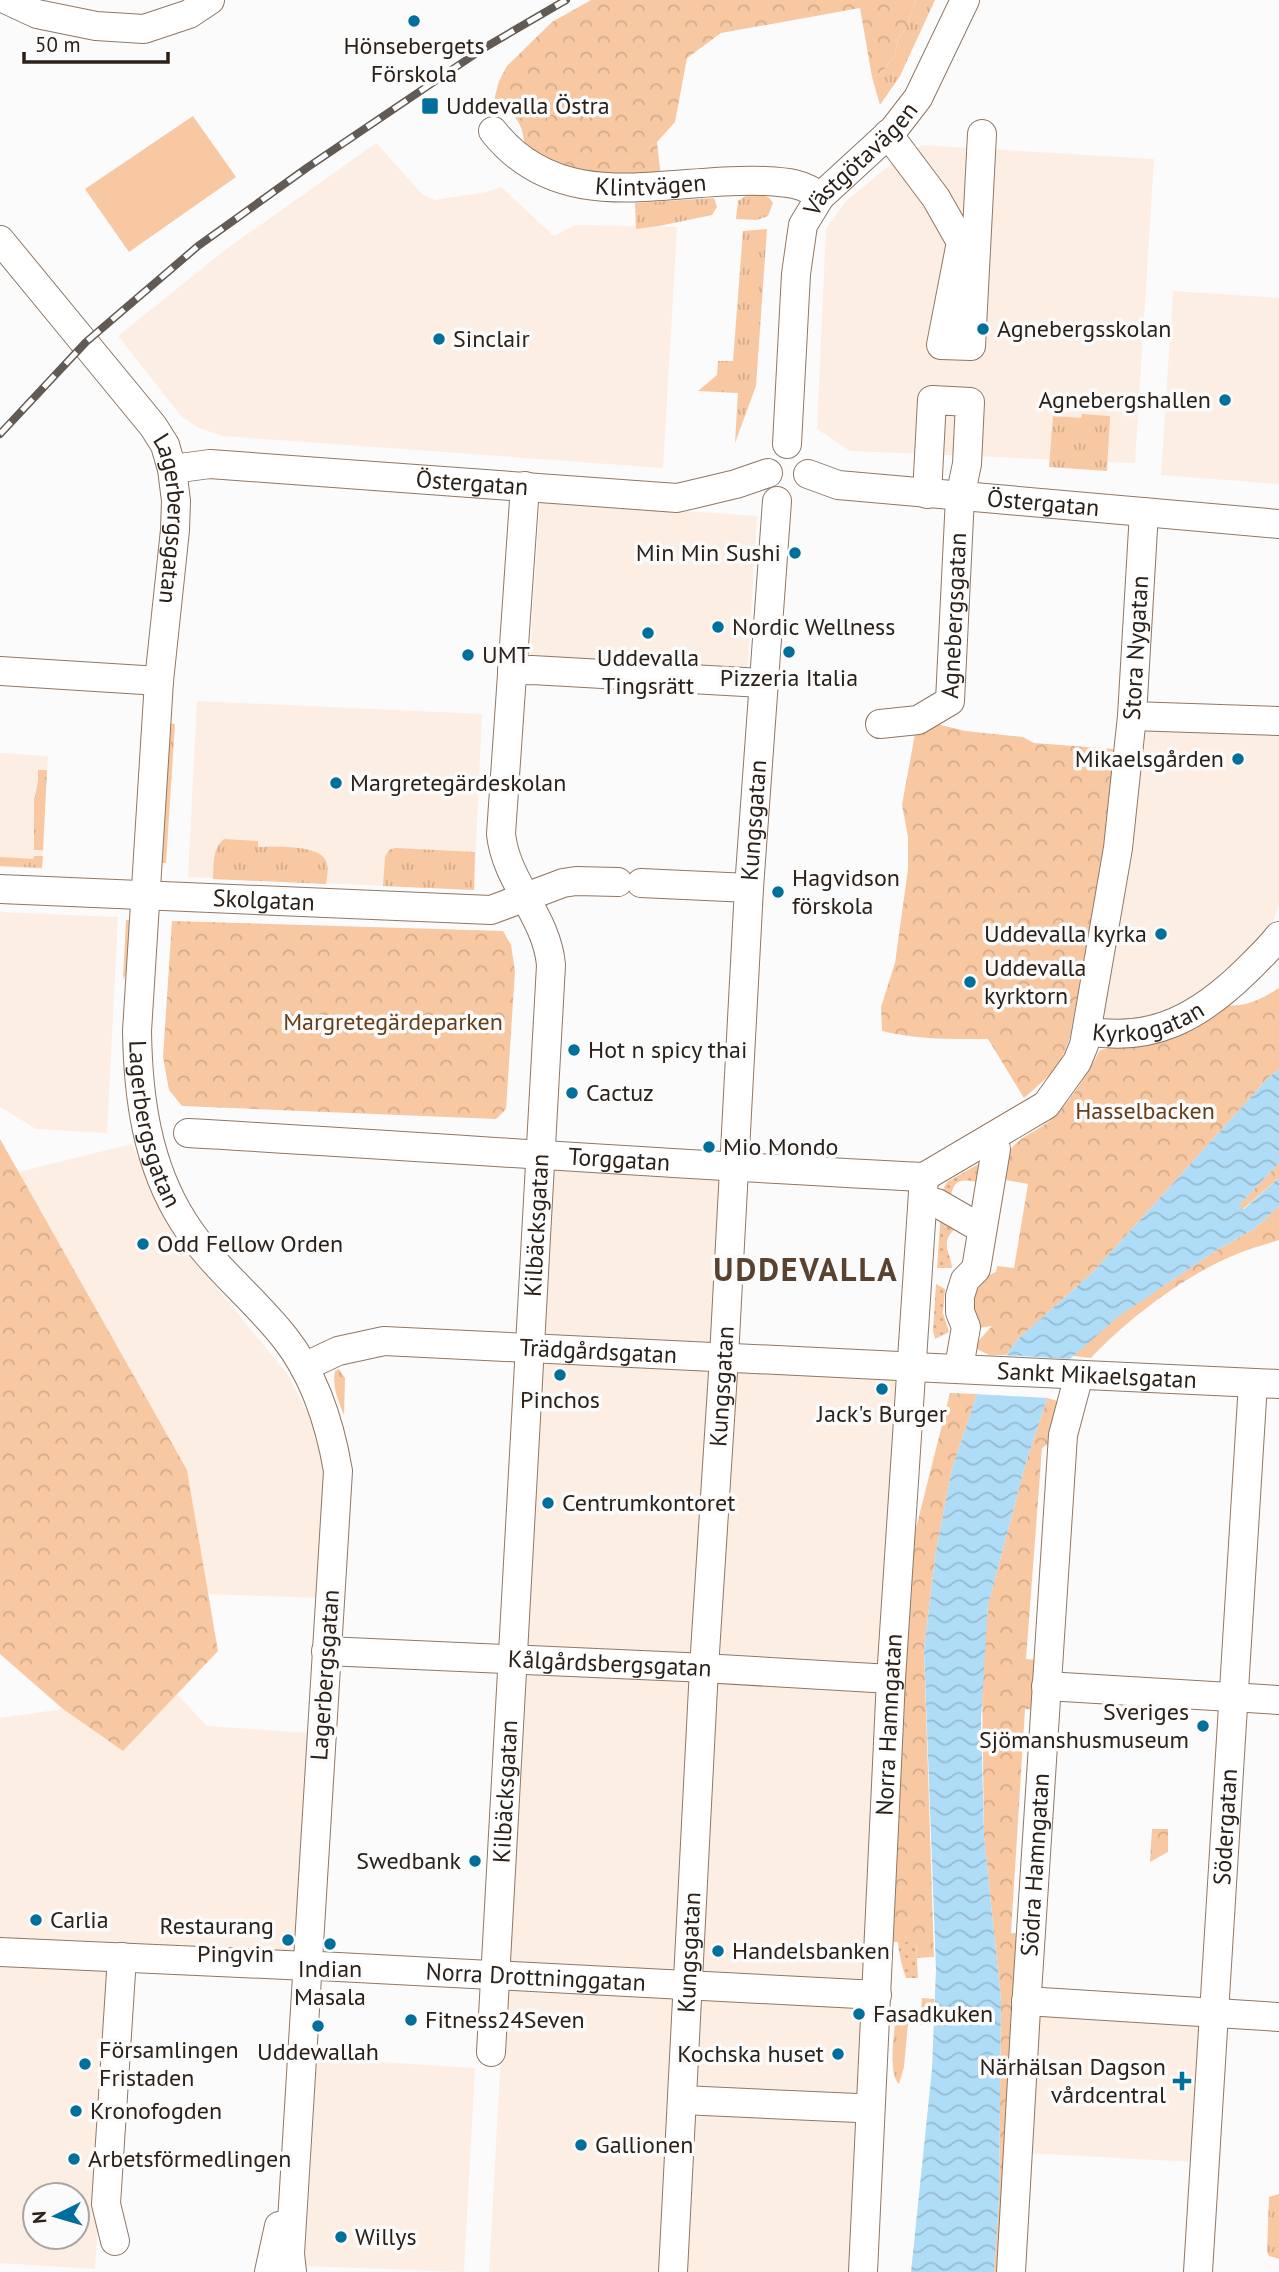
<svg xmlns="http://www.w3.org/2000/svg" width="1279" height="2272" font-family="'PT Sans',sans-serif">
  <style>
    .built { fill: #fceee3; fill-rule: evenodd }
    .grass { fill: url(#grass-tufts) }
    .forest { fill: url(#forest-crowns) }
    .garden { fill: url(#garden-dots) }
    .pitch { fill: #f7c8a2 }
    .water { fill: url(#water-waves) }
    .pier { fill: #fbfbfb }
    .lines { fill: none; stroke-linecap: round; stroke-linejoin: round }
    .minor-casing { stroke: #907763; stroke-width: 30 }
    .minor { stroke: #fff; stroke-width: 28 }
    .rail-casing { stroke: #625b55; stroke-width: 8 }
    .rail { stroke: #fbfbfb; stroke-width: 5; stroke-dasharray: 16; stroke-linecap: butt }
    .poi-dot { fill: #006f9b; stroke: #fbfbfb; stroke-width: 2.5 }
    .labels { text-anchor: middle; stroke-width: 7; stroke-linejoin: round; paint-order: stroke }
    .poi-label { font-size: 24px; fill: #2b2119; stroke: #fbfbfb; text-anchor: start }
    .street-label { font-size: 24px; fill: #2b2119; stroke: #fbfbfb }
    .park-label { font-size: 24px; fill: #653d17; stroke: #fbfbfb }
    .district-label { font-size: 32px; font-weight: bold; letter-spacing: 2px; fill: #594330; stroke: #fbfbfb }
  </style>
  <defs>
    <pattern id="grass-tufts" width="24" height="20" patternUnits="userSpaceOnUse" patternTransform="scale(1.75)"><rect width="24" height="20" fill="#f7c8a2"/><path d="M3 7l-1-3M5 7V3M7 7l1-3M15 17l-1-3M17 17v-4M19 17l1-3" fill="none" stroke="#d4ac8b"/></pattern>
    <pattern id="forest-crowns" width="20" height="18" patternUnits="userSpaceOnUse" patternTransform="scale(1.75)"><rect width="20" height="18" fill="#f7c8a2"/><path d="M2 6a3 3 0 1 1 6 0M12 15a3 3 0 1 1 6 0" fill="none" stroke="#d4ac8b"/></pattern>
    <pattern id="garden-dots" width="8" height="8" patternUnits="userSpaceOnUse" patternTransform="scale(1.75)"><rect width="8" height="8" fill="#f7c8a2"/><path d="M2 2h.1M6 6h.1" fill="none" stroke="#d4ac8b" stroke-width="1.8" stroke-linecap="round"/></pattern>
    <pattern id="water-waves" width="16" height="10" patternUnits="userSpaceOnUse" patternTransform="scale(1.75)"><rect width="16" height="10" fill="#afdcf6"/><path d="M0 5q4-4 8 0t8 0" fill="none" stroke="#97bcd2"/></pattern>
  </defs>
  <rect width="100%" height="100%" fill="#fbfbfb"/>
  <!-- built -->
  <path class="built" d="M376 143 422 194 435 200 486 192 501 187 554 236 575 225 677 227 663 468 223 436 199 428 181 416 118 336 225 250Z
    M922 145 1154 159 1135 463 850 451 817 429 826 229 845 202 886 168Z
    M1173 291 1279 298V484L1161 475Z
    M540 501 757 516 747 679 529 666Z
    M197 701 482 714 474 890 188 877Z
    M1138 727 1279 729V904L1271 929 1176 1012 1120 1026 1097 1021Z
    M0 753 48 756 42 869 0 867Z
    M0 912 118 917 107 1133 36 1129 0 1107Z
    M132 1144 160 1204 191 1256 288 1375 310 1418 320 1444 326 1489 321 1598 208 1594 187 1470 18 1172Z
    M545 1163 729 1173 719 1363 901 1369 852 2272H489L522 1669Z
    M177 1694 207 1726 311 1733 299 1955 114 1945 95 2269 0 2263V1718L63 1709 123 1751ZM35 2195H77V2237H35Z
    M1033 2016 1201 2026 1193 2162 1027 2153Z
    M317 2058 475 2068 464 2272 305 2266Z"/>
  <!-- grass -->
  <path class="grass" d="M916 0H935L900 76 880 105 872 77 883 71 895 55 898 39 906 28Z
    M747 195C758 195 768 193 773 203L768 216 757 220 736 219 738 201Z
    M714 198 717 207 712 215 659 226 636 229 635 203Z
    M767 229 756 386 735 443 738 393 698 391 717 375 718 361H733L743 231Z
    M1082 414 1110 416 1107 471 1049 467 1053 416 1081 418Z
    M168 723 175 724 166 863H159Z
    M38 770H47L43 850H34V801L38 781Z
    M224 839 258 841V847C274 847 319 844 326 861 329 868 327 877 326 884L213 879C214 864 212 849 224 839Z
    M395 848 475 852 474 890 383 886 385 857 389 850Z
    M34 856H43L42 868 0 866V857L33 859Z
    M126 920H130L127 972 123 980Z
    M339 1369 345 1378 344 1415C338 1400 332 1387 335 1371Z
    M896 2012 909 2013 904 2067 899 2084C887 2072 895 2030 896 2012Z
    M1279 2194V2259L1269 2256 1267 2251 1269 2197Z"/>
  <!-- forest -->
  <path class="forest" d="M591 0H916L906 28 898 39 895 55 883 71 872 77 860 8 721 33 687 58 675 122 657 142 661 178H585L525 151C524 133 520 108 497 114L492 108 499 81 507 66 552 22Z
    M933 723 965 731 1023 737 1034 743 1113 749 1108 831 1070 1037C1060 1069 1048 1077 1024 1098L988 1039C952 1039 918 1040 882 1031L881 1007 895 963 908 869V837L902 805 916 728Z
    M172 921 503 931 511 945 515 971 506 1109 496 1119 182 1106 169 1090 163 1057Z
    M1279 988V1070L1269 1077 1093 1272 1018 1339 1006 1355H989L973 1347 992 1326 979 1328C970 1303 966 1284 996 1272L997 1266 1014 1268 1028 1184 1000 1179C1002 1171 1004 1161 1008 1153 1018 1136 1041 1130 1054 1117 1074 1097 1087 1074 1100 1050L1129 1044 1224 1005C1246 1008 1261 999 1279 988Z
    M0 1139 187 1470 218 1651 123 1751 63 1709 0 1654Z
    M1279 1163V1178L1243 1209 1238 1206Z
    M1279 1206V1240C1265 1245 1251 1248 1237 1254 1188 1273 1126 1320 1091 1358L1073 1356 1118 1316 1217 1250 1254 1229Z
    M950 1393 977 1394 952 1469 936 1551 924 1649 934 1957 917 1958 916 1942H893L911 1548Z
    M1047 1398 1061 1402 1054 1440 1042 1448 1026 1659 1048 1661 1045 1710 1025 1709 1011 1933 1031 1934 1011 2272H994L999 2198 1001 2000 984 1836 982 1684 988 1605 1025 1466Z
    M1152 1829H1168V1852L1150 1862Z"/>
  <!-- garden -->
  <path class="garden" d="M989 1158 985 1183C970 1182 953 1173 951 1198L941 1193 947 1182Z
    M941 1211 955 1229C939 1243 951 1253 952 1268H937Z
    M936 1284 945 1289 943 1313 949 1332 935 1339 933 1331Z
    M898 1942H916L918 1978H906C902 1967 899 1955 898 1942Z
    M922 1998 934 1999V2025H920Z"/>
  <!-- pitch -->
  <path class="pitch" d="M193 116 236 177 129 252 85 189Z"/>
  <!-- water -->
  <path class="water" d="M1279 1070V1163L1238 1206 1244 1209 1279 1178V1206L1254 1229 1217 1250 1119 1316 1070 1359 1047 1398 1025 1466 988 1605 981 1719 984 1836 1001 2000 999 2198 994 2272H911L932 2069 936 1969 924 1649 936 1551 952 1469 977 1394 1018 1339 1093 1272 1269 1077Z"/>
  <!-- pier -->
  <path class="pier" d="M1002 1355 1070 1359 1047 1398 974 1394Z"/>
  <g class="lines">
    <!-- minor casing -->
    <g class="minor-casing">
      <g id="minor">
        <path d="M7 0 37 14 96 26 144 29 189 14 210 0"/>
        <path id="s1" d="M493 131C563 220 671 176 765 181 786 182 804 183 820 197"/>
        <path d="M888 134 936 198 961 242 941 345 971 346 982 134"/>
        <path id="s2" d="M0 240 153 426 165 445 172 469 176 501 175 530 159 681 137 1031C138 1097 147 1164 183 1221 211 1266 253 1297 285 1338 315 1376 330 1424 338 1471L290 2254 292 2272"/>
        <path id="s3" d="M787 444 796 274 803 225 820 197 894 129 918 98 965 0"/>
        <path id="s4" d="M172 469 210 464 677 498 736 484 768 473"/>
        <path id="s5" d="M808 474 838 485 1279 524"/>
        <path d="M0 671 159 681"/>
        <path d="M512 671 532 670 762 683"/>
        <path d="M1132 716 1279 721"/>
        <path id="s6" d="M880 724 918 720 950 701 960 497 967 464 970 402 932 400 927 494"/>
        <path d="M641 883 749 888"/>
        <path id="s7" d="M0 889 491 910 563 883 576 881 618 882"/>
        <path id="s8" d="M1087 1031C1153 1043 1200 1016 1246 971 1257 960 1269 949 1279 936"/>
        <path id="s9" d="M188 1133C433 1147 678 1165 924 1177"/>
        <path id="s10" d="M924 1177 1046 1105 1077 1062 1084 1045 1118 848 1132 716 1144 512"/>
        <path d="M937 1203 982 1229"/>
        <path d="M961 1356 966 1327 960 1312V1296L965 1280 976 1269 996 1149"/>
        <path id="s11" d="M304 1367 338 1351 384 1341 899 1366"/>
        <path id="s12" d="M913 1367 1279 1384"/>
        <path id="s13" d="M326 1651 685 1667 891 1679"/>
        <path d="M1046 1686 1279 1700"/>
        <path d="M0 1952 308 1966"/>
        <path id="s14" d="M319 1966 877 1995"/>
        <path d="M1026 2001 1279 2017"/>
        <path id="s15" d="M491 2052 551 965C547 917 506 882 501 834L525 486"/>
        <path d="M682 2100 857 2108"/>
        <path d="M115 2241 106 2204 122 1957"/>
        <path d="M269 2272 279 2226"/>
        <path id="s16" d="M673 2272 704 1668 724 1357 749 888 777 501"/>
        <path id="s17" d="M863 2272 891 1679 924 1177"/>
        <path id="s18" d="M1011 2272 1026 2009 1063 1435 1079 1375"/>
        <path id="s19" d="M1198 2272 1253 1383"/>
      </g>
    </g>
    <!-- minor -->
    <use href="#minor" class="minor"/>
    <!-- rail casing -->
    <g class="rail-casing">
      <path id="rail" d="M0 434 86 342 198 246 308 167 484 48 566 0"/>
    </g>
    <!-- rail -->
    <use href="#rail" class="rail"/>
  </g>
  <!-- markers -->
  <g class="poi-dot">
    <circle cx="414" cy="21" r="7"/>
    <rect x="421" y="97" width="18" height="18" rx="3.5"/>
    <circle cx="983" cy="329" r="7"/>
    <circle cx="439" cy="339" r="7"/>
    <circle cx="1225" cy="400" r="7"/>
    <circle cx="795" cy="553" r="7"/>
    <circle cx="718" cy="627" r="7"/>
    <circle cx="648" cy="633" r="7"/>
    <circle cx="789" cy="652" r="7"/>
    <circle cx="468" cy="655" r="7"/>
    <circle cx="1238" cy="759" r="7"/>
    <circle cx="336" cy="783" r="7"/>
    <circle cx="778" cy="892" r="7"/>
    <circle cx="1161" cy="934" r="7"/>
    <circle cx="970" cy="982" r="7"/>
    <circle cx="574" cy="1050" r="7"/>
    <circle cx="572" cy="1093" r="7"/>
    <circle cx="709" cy="1147" r="7"/>
    <circle cx="143" cy="1244" r="7"/>
    <circle cx="560" cy="1375" r="7"/>
    <circle cx="882" cy="1389" r="7"/>
    <circle cx="548" cy="1503" r="7"/>
    <circle cx="1203" cy="1726" r="7"/>
    <circle cx="475" cy="1861" r="7"/>
    <circle cx="36" cy="1920" r="7"/>
    <circle cx="288" cy="1940" r="7"/>
    <circle cx="330" cy="1944" r="7"/>
    <circle cx="718" cy="1951" r="7"/>
    <circle cx="859" cy="2014" r="7"/>
    <circle cx="411" cy="2020" r="7"/>
    <circle cx="318" cy="2026" r="7"/>
    <circle cx="838" cy="2054" r="7"/>
    <circle cx="85" cy="2064" r="7"/>
    <path d="M1178.5 2070.5h7v7h7v7h-7v7h-7v-7h-7v-7h7z"/>
    <circle cx="76" cy="2111" r="7"/>
    <circle cx="581" cy="2145" r="7"/>
    <circle cx="74" cy="2159" r="7"/>
    <circle cx="341" cy="2237" r="7"/>
  </g>
  <g class="labels">
    <!-- poi labels -->
    <g class="poi-label">
      <text x="414" y="54" text-anchor="middle">Hönsebergets<tspan x="414" dy="28">Förskola</tspan></text>
      <text x="446" y="114">Uddevalla Östra</text>
      <text x="997" y="337">Agnebergsskolan</text>
      <text x="453" y="347">Sinclair</text>
      <text x="1211" y="408" text-anchor="end">Agnebergshallen</text>
      <text x="781" y="561" text-anchor="end">Min Min Sushi</text>
      <text x="732" y="635">Nordic Wellness</text>
      <text x="482" y="663">UMT</text>
      <text x="648" y="666" text-anchor="middle">Uddevalla<tspan x="648" dy="28">Tingsrätt</tspan></text>
      <text x="789" y="686" text-anchor="middle">Pizzeria Italia</text>
      <text x="1224" y="767" text-anchor="end">Mikaelsgården</text>
      <text x="350" y="791">Margretegärdeskolan</text>
      <text x="792" y="886">Hagvidson<tspan x="792" dy="28">förskola</tspan></text>
      <text x="1147" y="942" text-anchor="end">Uddevalla kyrka</text>
      <text x="984" y="976">Uddevalla<tspan x="984" dy="28">kyrktorn</tspan></text>
      <text x="588" y="1058">Hot n spicy thai</text>
      <text x="586" y="1101">Cactuz</text>
      <text x="723" y="1155">Mio Mondo</text>
      <text x="157" y="1252">Odd Fellow Orden</text>
      <text x="560" y="1408" text-anchor="middle">Pinchos</text>
      <text x="882" y="1422" text-anchor="middle">Jack's Burger</text>
      <text x="562" y="1511">Centrumkontoret</text>
      <text x="1189" y="1720" text-anchor="end">Sveriges<tspan x="1189" dy="28">Sjömanshusmuseum</tspan></text>
      <text x="461" y="1869" text-anchor="end">Swedbank</text>
      <text x="50" y="1928">Carlia</text>
      <text x="274" y="1934" text-anchor="end">Restaurang<tspan x="274" dy="28">Pingvin</tspan></text>
      <text x="732" y="1959">Handelsbanken</text>
      <text x="330" y="1977" text-anchor="middle">Indian<tspan x="330" dy="28">Masala</tspan></text>
      <text x="873" y="2022">Fasadkuken</text>
      <text x="425" y="2028">Fitness24Seven</text>
      <text x="99" y="2058">Församlingen<tspan x="99" dy="28">Fristaden</tspan></text>
      <text x="318" y="2060" text-anchor="middle">Uddewallah</text>
      <text x="824" y="2062" text-anchor="end">Kochska huset</text>
      <text x="1166" y="2075" text-anchor="end">Närhälsan Dagson<tspan x="1166" dy="28">vårdcentral</tspan></text>
      <text x="90" y="2119">Kronofogden</text>
      <text x="595" y="2153">Gallionen</text>
      <text x="88" y="2167">Arbetsförmedlingen</text>
      <text x="355" y="2245">Willys</text>
    </g>
    <!-- street labels -->
    <g class="street-label">
      <text dy="8" stroke="none"><textPath href="#s3" startOffset="308">Västgötavägen</textPath></text>
      <text dy="8" stroke="none"><textPath href="#s1" startOffset="175">Klintvägen</textPath></text>
      <text dy="8" stroke="none"><textPath href="#s4" startOffset="301">Östergatan</textPath></text>
      <text dy="8" stroke="none"><textPath href="#s5" startOffset="238">Östergatan</textPath></text>
      <text dy="8" stroke="none"><textPath href="#s2" startOffset="338">Lagerbergsgatan</textPath></text>
      <text dy="8" stroke="none"><textPath href="#s6" startOffset="161">Agnebergsgatan</textPath></text>
      <text dy="8" stroke="none"><textPath href="#s10" startOffset="614">Stora Nygatan</textPath></text>
      <text dy="8" stroke="none"><textPath href="#s16" startOffset="1454">Kungsgatan</textPath></text>
      <text dy="8" stroke="none"><textPath href="#s7" startOffset="264">Skolgatan</textPath></text>
      <text dy="8" stroke="none"><textPath href="#s8" startOffset="63">Kyrkogatan</textPath></text>
      <text dy="8" stroke="none"><textPath href="#s2" startOffset="947">Lagerbergsgatan</textPath></text>
      <text dy="8" stroke="none"><textPath href="#s9" startOffset="432">Torggatan</textPath></text>
      <text dy="8" stroke="none"><textPath href="#s15" startOffset="828">Kilbäcksgatan</textPath></text>
      <text dy="8" stroke="none"><textPath href="#s11" startOffset="299">Trädgårdsgatan</textPath></text>
      <text dy="8" stroke="none"><textPath href="#s12" startOffset="184">Sankt Mikaelsgatan</textPath></text>
      <text dy="8" stroke="none"><textPath href="#s16" startOffset="887">Kungsgatan</textPath></text>
      <text dy="8" stroke="none"><textPath href="#s13" startOffset="284">Kålgårdsbergsgatan</textPath></text>
      <text transform="translate(325 1675) rotate(-86)" y="8">Lagerbergsgatan</text>
      <text dy="8" stroke="none"><textPath href="#s17" startOffset="548">Norra Hamngatan</textPath></text>
      <text dy="8" stroke="none"><textPath href="#s15" startOffset="261">Kilbäcksgatan</textPath></text>
      <text dy="8" stroke="none"><textPath href="#s19" startOffset="446">Södergatan</textPath></text>
      <text dy="8" stroke="none"><textPath href="#s18" startOffset="408">Södra Hamngatan</textPath></text>
      <text dy="8" stroke="none"><textPath href="#s16" startOffset="320">Kungsgatan</textPath></text>
      <text dy="8" stroke="none"><textPath href="#s14" startOffset="217">Norra Drottninggatan</textPath></text>
    </g>
    <!-- park labels -->
    <g class="park-label">
      <text x="393" y="1030">Margretegärdeparken</text>
      <text x="1145" y="1119">Hasselbacken</text>
    </g>
    <!-- district labels -->
    <g class="district-label">
      <text x="806" y="1281">UDDEVALLA</text>
    </g>
  </g>
  <!-- north arrow -->
  <g transform="translate(56 2216) rotate(265)"><circle r="33" fill="#fbfbfb" stroke="#a8a4a1" stroke-width="2"/>
  <path d="M0-5L12 26L0 18L-12 26Z" fill="#006f9b"/>
  <text y="-10" font-size="19" font-weight="bold" text-anchor="middle" fill="#2b2119">N</text>
  </g>
  <!-- scale -->
  <path d="M24 52v10h144v-10" fill="none" stroke="#2b2119" stroke-width="3.5"/>
  <text x="35" y="52" font-size="21" fill="#2b2119" stroke="#fbfbfb" stroke-width="5" paint-order="stroke">50 m</text>
</svg>
